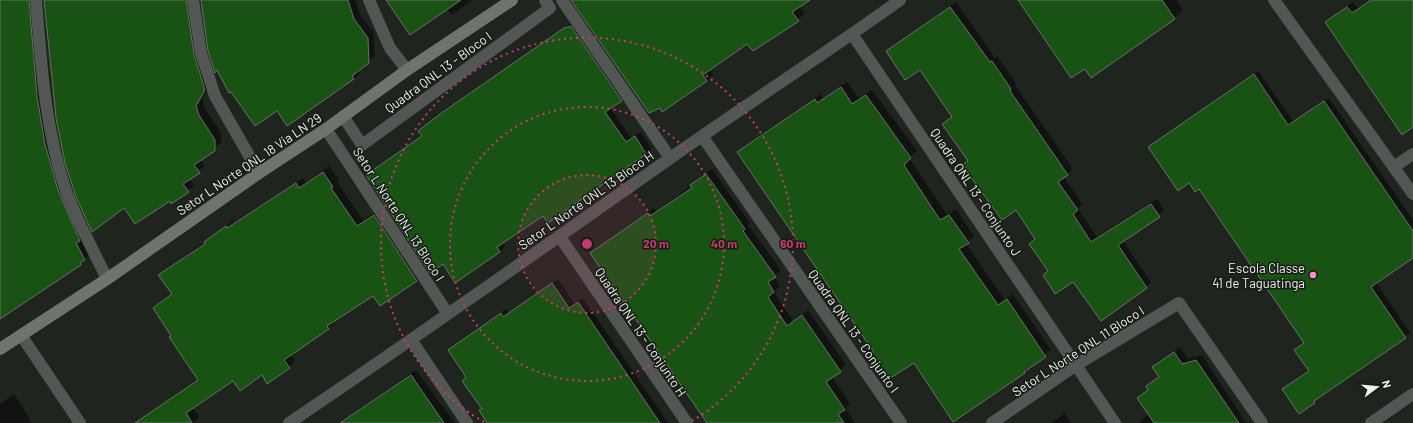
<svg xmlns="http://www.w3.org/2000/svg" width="1413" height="423" font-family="Barlow,sans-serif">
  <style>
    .shadow { fill: #0007 }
    .building { fill: #195314; stroke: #697168 }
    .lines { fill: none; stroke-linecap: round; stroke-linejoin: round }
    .street { stroke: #535753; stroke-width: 12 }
    .secondary { stroke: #6f746e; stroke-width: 12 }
    .ring { fill: none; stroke: #c83971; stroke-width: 2; stroke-dasharray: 2 4 }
    .poi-dot { fill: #fc8fc1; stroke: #161c15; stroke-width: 1.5 }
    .labels { text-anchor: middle; stroke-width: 3; stroke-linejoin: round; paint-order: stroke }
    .street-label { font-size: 13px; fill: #edf2ed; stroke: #161c15 }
    .poi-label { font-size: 13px; fill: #edf2ed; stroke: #161c15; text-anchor: end }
    .centre { fill: #c83971; stroke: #161c15; stroke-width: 2 }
    .ring-label { font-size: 12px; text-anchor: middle; font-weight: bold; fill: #c83971; stroke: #161c15; stroke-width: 3; stroke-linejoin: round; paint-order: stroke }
  </style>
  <rect width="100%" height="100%" fill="#1f251e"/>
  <!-- shadow -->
  <path class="shadow" d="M0 0H35L51 137 90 253 81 264 0 319Z
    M44 0H192L211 83 202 99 205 109 221 133V143L200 159 205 166 189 178 194 185 188 191 171 199 125 207 61 140 53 94Z
    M202 0H355L361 17 373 31 375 56 358 70 360 73 354 79Z
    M391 0H472L452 15 446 9Z
    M574 0H808L799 6 805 13 798 20 754 50 748 43 710 69 713 74 707 80 663 110Z
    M1019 0H1177L1183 10 1174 18 1085 68Z
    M1370 0H1413V126L1326 22 1353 2 1358 8Z
    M956 2 995 58 997 56 1016 83 1015 85 1073 169 1064 177 1082 204 1078 209 1097 237 1157 199 1164 211 1123 241 1151 282 1146 287 1073 280 1048 271 1036 238 1017 209 964 165 969 160 944 124 952 116 920 68 887 52Z
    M571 23 626 95 610 107 631 138 641 132 651 148 548 221 543 214 502 242 505 246 500 252 456 282 443 263 367 175 423 135 425 126 447 109Z
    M1258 71 1293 121 1329 98 1413 220V257L1376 282 1410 333 1318 397 1314 402 1284 389 1309 370 1296 350 1304 342 1199 188 1189 182 1149 147Z
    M847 82 859 99 872 90 917 151 909 158 947 215 956 209 974 236 966 244 1005 300 1013 294 1051 350 1024 372 914 362 870 353 874 350 738 152 745 146 821 94 823 98Z
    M329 166 339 180 337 182 363 220 380 209 423 274 417 281 380 305 373 294 334 320 335 322 329 329 291 355 295 361 289 367 233 380 192 407 199 417 193 423 184 408 182 409 191 423H149L145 417 152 411 198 379 154 308 176 291 160 275 233 221 234 222 303 178 306 182Z
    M712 169 750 223 748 225 781 270 774 277 780 286 774 292 793 321 808 310 846 365 832 377 850 404 845 408 855 423H708L591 253 654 208 656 211 692 186 691 185 697 179Z
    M558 279 574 303 583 298 668 423H489L480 411 482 409 468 377 449 350 506 309 509 313Z
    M1180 347 1188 359 1202 355 1246 423H1139L1149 413 1138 398 1149 389 1147 386 1159 376 1153 367Z
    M416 370 455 423H340Z
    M14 394 27 414 31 423H0V404Z
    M1065 413 1071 423H1051Z"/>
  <!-- building -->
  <path class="building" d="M0 0H29L37 96 45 144 58 190 80 241 76 243 85 260 80 263 81 265 0 319Z
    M44 0H186L194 54 205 90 196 106 199 115 215 140V151L194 165 200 173 183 184 189 192 171 204 170 201 135 224 124 208 92 232 76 197 65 163 56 118Z
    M201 0H348L354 19 368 38 369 63 352 76 354 79 287 126 277 111 255 126 231 92 229 93 217 70 215 73 208 51Z
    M386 0H461L410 35Z
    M571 0H810L792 12 799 21 753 51 747 44 703 75 707 81 662 112 660 108 649 113Z
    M1018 0H1162L1175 19 1091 78 1085 69 1071 78Z
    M1371 0H1413V127L1402 135 1325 22 1347 7 1352 13Z
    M950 7 990 62 992 61 1011 89 1010 91 1068 175 1058 182 1078 210 1073 214 1091 242 1151 204 1160 217 1118 245 1147 288 1101 321 1073 282 1055 294 1043 275 1048 271 1029 244 1035 239 1016 210 1002 220 962 165 968 161 942 124 952 117 920 70 905 80 886 51Z
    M571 26 622 101 605 112 626 142 635 136 646 154 548 223 543 216 497 247 500 252 455 283 443 264 430 273 366 175 422 136 418 131 440 114 564 28Z
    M1254 74 1288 125 1324 101 1413 231V258L1371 287 1406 338 1314 401 1315 403 1299 414 1282 389 1309 371 1294 350 1304 343 1199 189 1195 192 1189 183 1178 191 1148 147Z
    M841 87 852 104 866 95 911 158 904 165 940 220 949 215 969 243 959 249 998 305 1007 299 1046 357 1024 372 1025 373 953 422 914 363 887 380 869 353 873 351 737 152 815 99 817 103Z
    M323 172 333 187 331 188 357 226 374 215 417 281 380 306 373 296 327 326 329 329 284 360 290 368 267 384 262 375 240 391 233 381 186 413 192 423H135L198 380 169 337 171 336 153 308 172 294 158 275 205 244 204 242 226 226 227 228 296 183 299 188Z
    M706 174 745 229 743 231 776 277 768 282 774 292 768 297 787 326 802 315 841 372 826 382 845 410 838 414 844 423H707L590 253 648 213 650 216 692 188 690 185Z
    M552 283 569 308 578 302 660 423H487L479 410 482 409 462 381 466 377 448 350 501 313 503 317Z
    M1174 352 1182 364 1196 360 1239 423H1154L1137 398 1148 390 1146 386 1159 377 1152 367Z
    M411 375 444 423H340Z"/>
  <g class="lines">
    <!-- street -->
    <path class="street" d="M36 0C41 63 45 128 65 188 76 220 93 249 107 279
      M193 0 201 53 215 96 259 173
      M369 0 390 48 407 70
      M562 0 670 158
      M1274 0 1413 194
      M852 34 1115 423
      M343 116 362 145 550 8 545 0
      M326 129 448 314
      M702 136 901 423
      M1394 167 1413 154
      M560 237 687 423
      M21 335 80 423
      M412 341 467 423
      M289 423C417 337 543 248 669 159 745 105 824 55 900 0
      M992 423 1076 365 1179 303 1262 423
      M1371 423 1413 394"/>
    <!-- secondary -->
    <path class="secondary" d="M0 349 107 279 259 173 326 129 407 70 512 0"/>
  </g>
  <!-- distance rings -->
  <circle cx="587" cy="244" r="69" fill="#c83971" fill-opacity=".12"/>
  <g class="ring">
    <circle cx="587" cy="244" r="69"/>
    <circle cx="587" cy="244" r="137"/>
    <path d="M484 422A206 206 0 1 1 690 422"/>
  </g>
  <!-- markers -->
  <circle class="poi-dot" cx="1313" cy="275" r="4"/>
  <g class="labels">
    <!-- street labels -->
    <g class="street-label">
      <text transform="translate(438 72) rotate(-36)" y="5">Quadra QNL 13 - Bloco I</text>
      <text transform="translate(249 164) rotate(-34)" y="5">Setor L Norte QNL 18 Via LN 29</text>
      <text transform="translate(976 192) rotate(56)" y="5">Quadra QNL 13 - Conjunto J</text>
      <text transform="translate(586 200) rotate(-35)" y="5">Setor L Norte QNL 13 Bloco H</text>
      <text transform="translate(399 214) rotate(57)" y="5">Setor L Norte QNL 13 Bloco I</text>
      <text transform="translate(854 331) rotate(55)" y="5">Quadra QNL 13 - Conjunto I</text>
      <text transform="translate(641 332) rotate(56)" y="5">Quadra QNL 13 - Conjunto H</text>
      <text transform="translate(1078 351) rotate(-33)" y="5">Setor L Norte QNL 11 Bloco I</text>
    </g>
    <!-- poi labels -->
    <g class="poi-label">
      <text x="1305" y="273">Escola Classe<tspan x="1305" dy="15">41 de Taguatinga</tspan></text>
    </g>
  </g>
  <circle cx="587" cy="244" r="6" class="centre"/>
  <g class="ring-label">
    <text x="656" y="248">20 m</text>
    <text x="724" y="248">40 m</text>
    <text x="793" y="248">60 m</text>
  </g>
  <!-- north arrow -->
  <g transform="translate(1377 387) rotate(74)" stroke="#161c15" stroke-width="3" paint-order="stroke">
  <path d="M0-3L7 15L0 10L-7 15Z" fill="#edf2ed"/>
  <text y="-6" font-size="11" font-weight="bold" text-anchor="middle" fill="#edf2ed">N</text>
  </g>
</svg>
